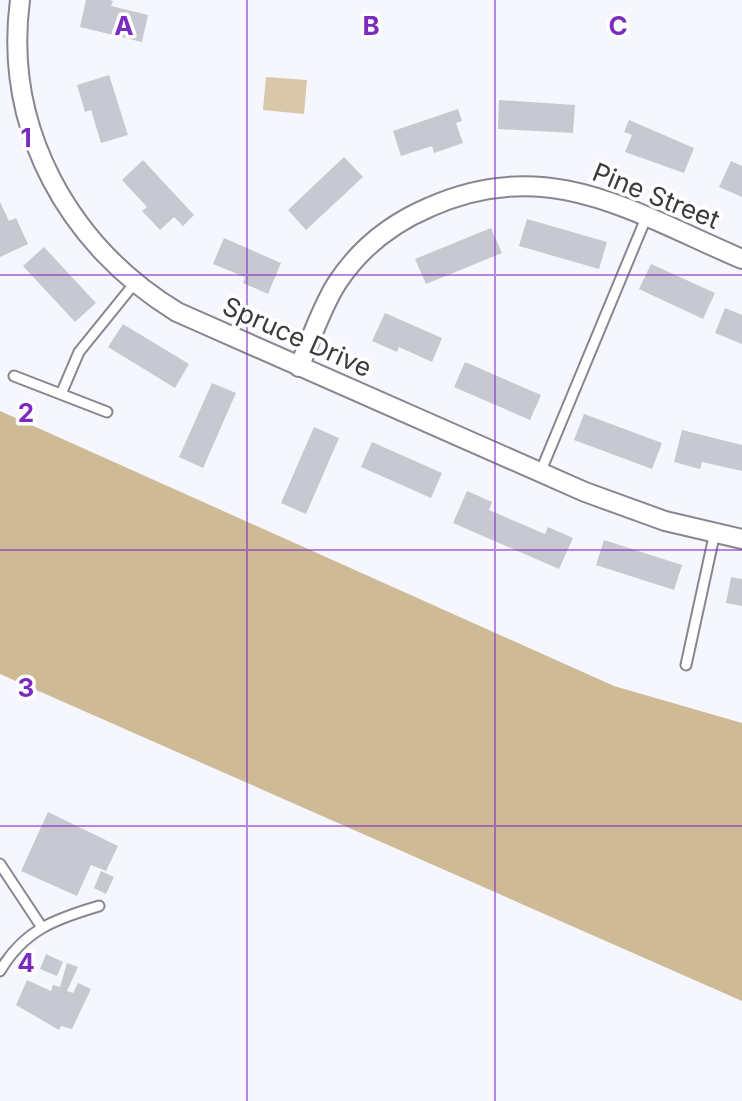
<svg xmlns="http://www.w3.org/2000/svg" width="742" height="1101" font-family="Inter,sans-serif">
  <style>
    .green { fill: #d9c7aa }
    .forest { fill: #cfba96 }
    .building { fill: #c8c8d2 }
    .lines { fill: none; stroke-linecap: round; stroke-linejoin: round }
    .lane-casing { stroke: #878790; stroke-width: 13 }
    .street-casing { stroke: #878790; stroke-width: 22 }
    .lane { stroke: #fff; stroke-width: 9 }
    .street { stroke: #fff; stroke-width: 18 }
    .grid { fill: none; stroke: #7b2cbf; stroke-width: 2; stroke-opacity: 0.55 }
    .labels { text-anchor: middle; stroke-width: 7; stroke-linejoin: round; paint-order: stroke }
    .street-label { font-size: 26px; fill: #3b3b3f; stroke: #fff }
    .grid-label { font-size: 26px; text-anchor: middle; font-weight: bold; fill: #7b2cbf; stroke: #fff; stroke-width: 7; stroke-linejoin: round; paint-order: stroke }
  </style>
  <rect width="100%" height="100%" fill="#f6f6fe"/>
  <!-- green -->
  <path class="green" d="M266 77 307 80 304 114 263 110Z"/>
  <!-- forest -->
  <path class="forest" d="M0 411 614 686 742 723V1001L0 674Z"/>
  <!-- building -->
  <path class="building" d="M86 0H109L113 1 111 6 148 15 142 42 80 27Z
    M109 75 128 135 101 143 91 110 85 112 77 85Z
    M499 100 575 105 573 133 498 129Z
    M458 109 462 121 456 123 463 143 434 153 432 146 401 156 393 131Z
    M629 120 694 148 684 173 625 152 632 135 624 132Z
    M344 157 363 177 306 230 288 210Z
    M143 160 194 215 183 226 174 217 160 230 142 211 147 207 122 180Z
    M731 161 742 166V197L719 187Z
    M0 202 9 221 16 218 28 244 0 257Z
    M527 219 607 242 599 269 519 246Z
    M491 228 502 253 426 284 415 259Z
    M224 238 281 263 268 294 243 283 245 277 213 264Z
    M44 247 96 303 75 322 23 266Z
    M651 264 715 293 703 319 639 289Z
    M725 308 742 315V344L715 333Z
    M385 313 442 338 432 362 399 347 397 352 372 341Z
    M123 324 189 364 175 388 108 347Z
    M465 362 541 395 530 420 454 387Z
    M212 383 236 393 203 468 179 457Z
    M584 414 662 443 652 469 574 440Z
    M314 427 339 438 306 514 281 503Z
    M682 430 742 445V471L702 462 700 469 674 462Z
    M372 442 442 473 431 498 361 467Z
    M467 491 492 502 489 510 545 534 548 527 573 538 559 569 453 523Z
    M604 540 682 565 674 590 596 565Z
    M731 577 742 579V606L726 603Z
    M48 812 118 846 106 871 91 865 77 896 21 871Z
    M101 871 114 877 106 894 94 888Z
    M46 954 63 962 57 976 40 969Z
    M67 963 78 967 67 991 73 993 78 983 91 989 72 1029 61 1026 59 1030 16 1005 27 980 51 991 53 985 60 987Z"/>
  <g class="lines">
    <!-- lane casing -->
    <g class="lane-casing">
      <path id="lane" d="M14 376 107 412
        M61 394 79 352 134 284
        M540 473 646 218
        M686 665 715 532
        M0 864 41 926
        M0 971C24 930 55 919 99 906"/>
    </g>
    <!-- street casing -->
    <g class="street-casing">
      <path id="street" d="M20 0C3 129 69 246 177 312L585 492 665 521 742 539
        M299 367C311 340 321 308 337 283 360 248 392 223 430 207 548 154 634 213 742 259"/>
    </g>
    <!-- lane -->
    <use href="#lane" class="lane"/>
    <!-- street -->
    <use href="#street" class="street"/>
  </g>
  <!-- grid -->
  <path class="grid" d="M247 0V1101M495 0V1101M0 275H742M0 550H742M0 826H742"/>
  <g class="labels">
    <!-- street labels -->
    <g class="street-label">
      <text transform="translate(656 196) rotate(22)" y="9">Pine Street</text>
      <text transform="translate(297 337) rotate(24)" y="9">Spruce Drive</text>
    </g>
  </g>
  <g class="grid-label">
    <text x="124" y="35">A</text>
    <text x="371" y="35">B</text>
    <text x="618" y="35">C</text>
    <text x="26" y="147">1</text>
    <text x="26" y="422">2</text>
    <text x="26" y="697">3</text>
    <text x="26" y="972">4</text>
  </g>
</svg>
